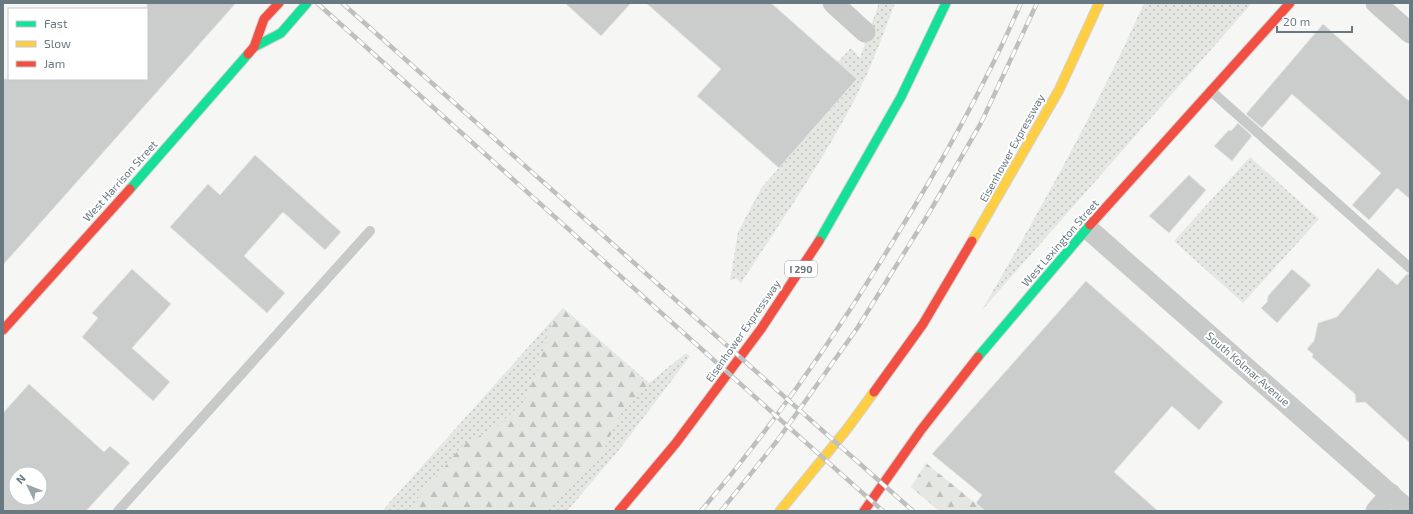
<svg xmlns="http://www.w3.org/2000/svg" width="1413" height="514" font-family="'Exo 2',sans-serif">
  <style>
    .grass { fill: url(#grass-dots) }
    .forest { fill: url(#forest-firs) }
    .building { fill: #cbcdcd; stroke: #e5e5e4; fill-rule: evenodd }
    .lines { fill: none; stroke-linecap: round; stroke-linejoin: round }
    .fast-casing { stroke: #d2d3d3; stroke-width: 11 }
    .slow-casing { stroke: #d2d3d3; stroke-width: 11 }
    .jam-casing { stroke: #d2d3d3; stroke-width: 11 }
    .lane { stroke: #c8caca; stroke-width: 10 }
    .street { stroke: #c8caca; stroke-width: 21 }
    .fast { stroke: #16e098; stroke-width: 9 }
    .slow { stroke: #ffcf43; stroke-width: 9 }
    .jam { stroke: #f24e42; stroke-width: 9 }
    .rail-casing { stroke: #bec0c0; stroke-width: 4.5 }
    .rail { stroke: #fff; stroke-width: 3; stroke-dasharray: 9; stroke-linecap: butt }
    .labels { text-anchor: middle; stroke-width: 4; stroke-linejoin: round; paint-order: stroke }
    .shield { fill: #fff; stroke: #96a1a8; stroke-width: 1 }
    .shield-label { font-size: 10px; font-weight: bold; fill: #697982 }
    .street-label { font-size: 11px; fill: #697982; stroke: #fff }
  </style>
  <defs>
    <pattern id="grass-dots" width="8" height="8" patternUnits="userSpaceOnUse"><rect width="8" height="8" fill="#e5e7e2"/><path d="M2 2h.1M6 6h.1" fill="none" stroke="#bec0bd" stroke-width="1.8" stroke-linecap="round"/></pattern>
    <pattern id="forest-firs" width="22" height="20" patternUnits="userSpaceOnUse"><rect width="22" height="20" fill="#e5e7e2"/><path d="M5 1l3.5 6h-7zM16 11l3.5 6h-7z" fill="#bec0bd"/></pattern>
  </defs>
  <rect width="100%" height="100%" fill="#f6f6f5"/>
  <!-- grass -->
  <path class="grass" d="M879 3H895C886 27 877 51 867 74 833 147 785 215 741 283L735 278 730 281 738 232 762 187 857 80 838 62 851 48 860 58Z
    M1144 3H1252L982 310C1040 210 1097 109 1144 3Z
    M1250 157 1319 219 1243 303 1174 241Z
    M563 308 649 383 686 353 690 356 619 450 567 511H382Z"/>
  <!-- forest -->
  <path class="forest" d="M563 308 649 384 623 408 599 460 542 511H407L463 445 497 426 524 402 538 369 547 335Z
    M926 463 985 511H939L911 487Z"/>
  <!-- building -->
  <path class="building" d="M147 3H236L3 265V79H147Z
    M565 3H631L601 36Z
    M646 3H771L857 79 779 168 697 96 721 69Z
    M1323 24 1410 102V199L1397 188 1369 220 1352 205 1381 173 1292 94 1262 128 1246 114Z
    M1238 123 1252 136 1232 161 1214 146 1229 130 1231 131Z
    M255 155 341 232 325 250 283 212 244 256 285 293 267 313 170 227 208 184 220 195Z
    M1189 175 1206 190 1169 233 1149 216Z
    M1378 268 1397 285 1407 274H1410V443L1365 402 1356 403 1355 394 1312 357 1313 354 1307 349 1314 341 1318 323 1337 317Z
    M132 269 171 304 132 348 170 382 153 401 82 337 98 318 92 313Z
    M1292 269 1311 285 1277 323 1261 308 1267 302 1268 296Z
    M1086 281 1223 402 1199 430 1172 406 1114 472 1158 511H985L976 503 982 495 932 454Z
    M29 384 104 452 110 446 130 463 86 511H3V413ZM16 474H40V498H16Z"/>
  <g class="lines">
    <!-- fast casing -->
    <g class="fast-casing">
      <path id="fast" d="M254 47 281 33 307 3
        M130 189 248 54
        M819 241 901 97 946 3
        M978 357 1090 225"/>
    </g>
    <!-- slow casing -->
    <g class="slow-casing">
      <path id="slow" d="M972 241 1059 90 1099 3
        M780 511 847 429 874 392"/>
    </g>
    <!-- jam casing -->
    <g class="jam-casing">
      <path id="jam" d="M248 54 254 47 264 19 279 3
        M1090 225 1290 3
        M3 330 130 189
        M874 392 923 324 972 241
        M619 511 676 443 761 329 819 241
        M864 511 921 430 978 357"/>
    </g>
    <!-- lane -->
    <path class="lane" d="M1211 91 1410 268
      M118 511 370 231"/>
    <!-- street -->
    <path class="street" d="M833 3 865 32
      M1376 3 1410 33
      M1087 228 1409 511
      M1376 511 1391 494"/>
    <!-- fast -->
    <use href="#fast" class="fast"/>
    <!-- slow -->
    <use href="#slow" class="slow"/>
    <!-- jam -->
    <use href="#jam" class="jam"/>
    <!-- rail casing -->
    <g class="rail-casing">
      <path id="rail" d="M317 3C506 172 693 343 883 511
        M342 3 913 511
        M701 511C772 427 835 337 892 243 940 166 985 86 1021 3
        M721 511 777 441 858 327 929 213 981 123 1037 3"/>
    </g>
    <!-- rail -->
    <use href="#rail" class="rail"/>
  </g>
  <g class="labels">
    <!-- shield labels -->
    <rect class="shield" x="785" y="261" width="32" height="16" rx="3"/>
    <g class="shield-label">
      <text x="801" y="273">I 290</text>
    </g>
    <!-- street labels -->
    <g class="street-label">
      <text transform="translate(1012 148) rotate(-61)" y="4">Eisenhower Expressway</text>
      <text transform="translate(120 181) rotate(-48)" y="4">West Harrison Street</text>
      <text transform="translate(1060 243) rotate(-49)" y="4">West Lexington Street</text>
      <text transform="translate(743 331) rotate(-55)" y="4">Eisenhower Expressway</text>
      <text transform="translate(1248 369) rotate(41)" y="4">South Kolmar Avenue</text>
    </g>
  </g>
  <!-- border -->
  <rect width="1413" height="514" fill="none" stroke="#697982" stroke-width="8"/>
  <!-- legend -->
  <rect x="8" y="8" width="140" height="72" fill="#ffffff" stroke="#c3c9cd"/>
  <rect x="16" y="21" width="20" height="6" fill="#16e098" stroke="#c3c9cd"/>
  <text x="44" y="28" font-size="12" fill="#697982">Fast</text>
  <rect x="16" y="41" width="20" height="6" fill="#ffcf43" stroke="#c3c9cd"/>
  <text x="44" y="48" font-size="12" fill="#697982">Slow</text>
  <rect x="16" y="61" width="20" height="6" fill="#f24e42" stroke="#c3c9cd"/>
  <text x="44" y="68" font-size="12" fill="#697982">Jam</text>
  <!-- north arrow -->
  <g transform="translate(28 486) rotate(313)"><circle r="19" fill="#ffffff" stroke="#c3c9cd"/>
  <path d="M0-3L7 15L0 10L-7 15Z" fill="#9aa5aa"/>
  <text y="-6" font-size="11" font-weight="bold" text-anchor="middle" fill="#697982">N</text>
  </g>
  <!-- scale -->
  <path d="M1277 26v6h75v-6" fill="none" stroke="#697982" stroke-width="2"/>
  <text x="1283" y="26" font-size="12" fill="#697982" stroke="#ffffff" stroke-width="3" paint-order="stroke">20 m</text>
</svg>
